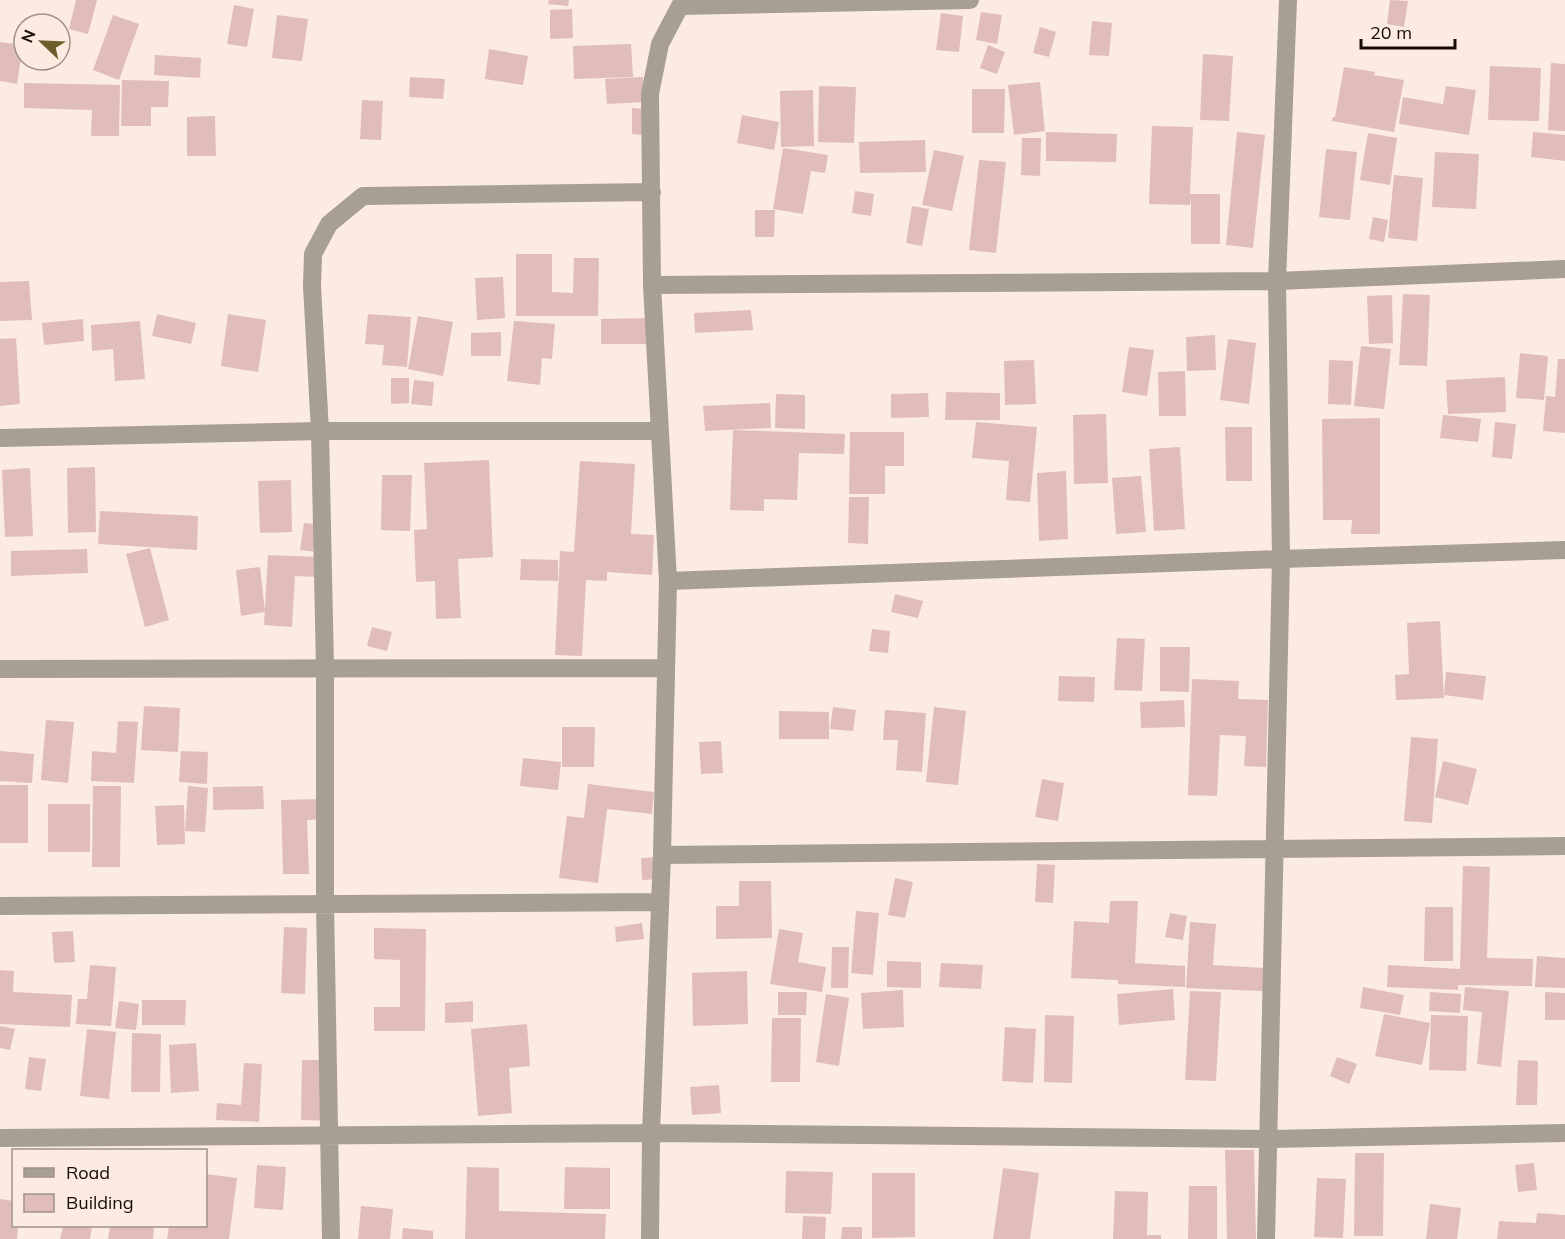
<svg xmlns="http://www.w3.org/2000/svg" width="1565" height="1239" font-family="Mulish,sans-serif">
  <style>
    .building { fill: #e0bdbb }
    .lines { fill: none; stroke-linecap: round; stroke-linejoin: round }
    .street { stroke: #a79e94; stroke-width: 18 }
  </style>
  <rect width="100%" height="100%" fill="#fcebe0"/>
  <!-- building -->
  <path class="building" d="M76 0H97L88 34 69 29Z
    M549 0H569L568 6 548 4Z
    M1390 0 1408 1 1404 27 1387 24Z
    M234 5 254 9 247 47 227 44Z
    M572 9 573 38 550 39V10Z
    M981 12 1002 15 997 44 976 40Z
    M941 13 963 16 959 52 936 50Z
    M113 15 139 24 119 80 93 70Z
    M277 15 308 19 302 61 272 58Z
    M1092 21 1112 23 1109 56 1089 55Z
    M1040 27 1056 32 1049 57 1033 53Z
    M0 42 23 45 17 84 0 81Z
    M631 44 633 77 574 79 573 46Z
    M988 45 1005 52 997 74 980 68Z
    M489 49 528 56 523 85 485 79Z
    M1203 54 1233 56 1229 121 1200 120Z
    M155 55 201 58 200 78 154 75Z
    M1551 63 1565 64V131L1548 130Z
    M1490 66 1541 68 1539 121 1488 120Z
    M1344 67 1375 72 1374 75 1404 80 1394 132 1332 121 1333 117H1335Z
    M410 77 445 79 443 99 409 97Z
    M643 77 645 102 607 104 605 79Z
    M122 80 169 81 168 107H151V126H121Z
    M1040 82 1045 131 1014 135 1008 85Z
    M24 83 120 85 119 136H91L92 110 24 108Z
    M819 86 856 87 854 143 818 142Z
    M1446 86 1476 90 1469 135 1399 124 1403 97 1443 104Z
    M972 89H1005L1004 133H972Z
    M813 90 814 146 781 147 780 91Z
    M362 100 383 101 381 140 360 139Z
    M632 108 646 109V135L632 134Z
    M742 115 779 122 774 150 737 143Z
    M215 116 216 156H187V117Z
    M1152 126 1193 127 1190 194H1220V244H1191V198L1190 205 1149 204Z
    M1046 132 1117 134 1116 162 1046 161Z
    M1237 132 1265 135 1253 248 1226 245Z
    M1533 132 1565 135V161L1531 157Z
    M1368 133 1397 138 1390 185 1360 180Z
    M1022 138H1041L1040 176 1021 175Z
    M925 140 926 172 860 173 859 142Z
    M783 148 828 155 825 173 811 171 803 214 773 209Z
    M1326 149 1357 152 1350 220 1319 217Z
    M934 150 964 156 952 211 922 205Z
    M1435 152 1479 154 1476 209 1432 207Z
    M979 160 1006 162 996 253 969 250Z
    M1394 175 1423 178 1417 241 1388 238Z
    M855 191 874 194 871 216 852 213Z
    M912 206 929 209 922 246 906 243Z
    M755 210H775L774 237H755Z
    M1373 217 1388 220 1384 242 1369 239Z
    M516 254H552V292L573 293 574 258H599L598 316H516Z
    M503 277 505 318 477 320 475 278Z
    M29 281 32 320 0 321V282Z
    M1403 294 1430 295 1427 366 1399 365Z
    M1392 295 1393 343 1369 344 1367 296Z
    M751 310 753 330 695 333 694 313Z
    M157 314 196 323 191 344 152 336Z
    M228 314 266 320 258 372 221 366Z
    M368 314 411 317 407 367 382 365 384 345 365 344Z
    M418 316 453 322 443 376 408 369Z
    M648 318V344H601V319Z
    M83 319 84 341 44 345 42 323Z
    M140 321 145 379 115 381 113 349 92 351 91 325Z
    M514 321 555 324 552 359 542 358 540 385 507 381Z
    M501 332V356H471V333Z
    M1215 335 1216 370 1187 371 1186 337Z
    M16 338 20 404 0 406V339Z
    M1228 339 1256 343 1249 404 1220 400Z
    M1361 346 1391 349 1384 409 1354 406Z
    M1129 347 1154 350 1147 396 1122 392Z
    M1520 353 1548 356 1544 400 1516 398Z
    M1558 359H1565V433L1543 431 1546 396 1555 397Z
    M1034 360 1036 404 1005 405 1004 361Z
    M1329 360 1353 361 1351 405 1328 404Z
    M1185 371 1186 416H1159L1158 372Z
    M1505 377 1506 412 1448 414 1446 380Z
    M391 378H409V403L391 404Z
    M414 380 434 382 432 406 411 404Z
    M946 392 1000 393V420H945Z
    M928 393 929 417 891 418V394Z
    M776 394 805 395V429L775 428Z
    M770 403 771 428 705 431 703 406Z
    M1106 414 1108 483 1074 484 1073 415Z
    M1443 415 1481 419 1478 442 1440 438Z
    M1380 418V534H1351L1352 520H1323L1322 419Z
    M976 422 1037 427 1030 502 1006 500 1009 461 972 458Z
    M1495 422 1516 424 1512 459 1492 457Z
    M1225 427H1252V481H1226Z
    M733 430 845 434 844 454 799 453 797 500 764 499V511L730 510Z
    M850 432H904V466H885V494H849Z
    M1180 447 1185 529 1154 531 1149 449Z
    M489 460 493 557 458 559 461 618 436 619 435 581 416 582 414 530 427 529 424 463Z
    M580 461 635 464 631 534 654 535 652 575 607 572V581L586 580 582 656 555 655 560 551 574 552Z
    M95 467 96 532 68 533 67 468Z
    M30 468 33 536 5 537 2 470Z
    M1066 471 1068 539 1039 541 1037 473Z
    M382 475H412L410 531 381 530Z
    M1141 476 1146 532 1116 534 1112 478Z
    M291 480 292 532 260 533 258 481Z
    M849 497H869L868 544 848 543Z
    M100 511 198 516 197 550 98 544Z
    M304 523 320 525 317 552 300 550Z
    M150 548 169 620 145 627 126 554Z
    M87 549 88 573 11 576V551Z
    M268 555 321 557 320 577 295 576 292 627 264 625Z
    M521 559 558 560V581L520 580Z
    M260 567 265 612 241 616 236 570Z
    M895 594 923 601 918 618 891 612Z
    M1440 621 1444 698 1396 700 1395 675 1409 674 1407 623Z
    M372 627 392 632 387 651 367 646Z
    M872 629 890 631 888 653 869 651Z
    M1117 638 1145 639 1142 691 1114 690Z
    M1160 647H1190L1189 692 1160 691Z
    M1446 672 1486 676 1483 700 1444 695Z
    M1059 676 1095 677 1094 702 1058 701Z
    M1192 679 1239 681 1238 699 1268 700 1266 767 1244 766 1246 736 1220 735 1217 796 1188 795Z
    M1184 700 1185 727 1141 728 1140 702Z
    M144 706 180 708 178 752 141 750Z
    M833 707 856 710 853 731 830 729Z
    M934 707 966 711 958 785 926 782Z
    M885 710 926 713 922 772 896 770 898 740H883Z
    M779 711 829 712V739H779Z
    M46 720 74 722 68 783 41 780Z
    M118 721 138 722 134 783 91 781 92 751 116 753Z
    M562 727H595L594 767H562Z
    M1411 737 1438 739 1432 823 1404 821Z
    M721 741 723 773 701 774 699 742Z
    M0 751 34 754 32 783 0 781Z
    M181 751 208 752 207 784 179 782Z
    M523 758 561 762 558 790 520 786Z
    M1443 761 1477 769 1468 805 1435 797Z
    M1042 779 1064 783 1058 821 1035 817Z
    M588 784 654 792 652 814 607 809 598 883 559 878 567 816 584 818Z
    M0 785H28V843H0Z
    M93 786H121L120 867H92Z
    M188 786 208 788 205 832 185 831Z
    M263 786 264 809 213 810V787Z
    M321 799 322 819 307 820 309 874H283L281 800Z
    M48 804H90V852H48Z
    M184 805 185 844 157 845 155 806Z
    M660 857 662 879 642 880 641 858Z
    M1037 864 1055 865 1053 903 1035 902Z
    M1463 866 1490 867 1487 958 1533 959 1532 986 1458 985V990L1387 987 1388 965 1460 969Z
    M895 878 913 882 905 918 888 915Z
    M739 881H771L772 938 716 939V906H739Z
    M1110 901H1138L1135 963 1185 966V987L1118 984V980L1071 978 1074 921 1109 923Z
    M1425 907H1453V961H1424Z
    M856 911 879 913 873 975 851 973Z
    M1170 913 1187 916 1183 940 1165 937Z
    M1190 922 1216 924 1213 965 1265 968 1263 991 1186 988Z
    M642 923 644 939 616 942 615 927Z
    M284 927 307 928 305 994 281 993Z
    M374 928 426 929 425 1031H374V1007H400V960L374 959Z
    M779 929 803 933 798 962 826 967 822 992 770 984Z
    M73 931 75 962 54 963 52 932Z
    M832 947H849L848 988H831Z
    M1537 956 1565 958V988L1535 987Z
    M887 961 921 962V988L887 987Z
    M941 963 983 965 981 989 939 987Z
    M90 965 116 967 111 1026 76 1024 78 999H87Z
    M0 970 14 971 13 992 72 995 70 1027 0 1024Z
    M747 971 748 1024 693 1026 692 973Z
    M1363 987 1404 995 1400 1015 1360 1008Z
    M1465 987 1509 991 1501 1067 1477 1064 1482 1012 1463 1010Z
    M1173 989 1175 1020 1119 1025 1117 994Z
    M903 990 904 1027 863 1029 861 993Z
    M1190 991 1221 992 1216 1081 1185 1080Z
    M778 992H807L806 1015H778Z
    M1430 992 1461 994 1460 1013 1429 1011Z
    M1545 992 1565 993V1020H1545Z
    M826 994 849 998 839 1066 816 1062Z
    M142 1000H186L185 1025H142Z
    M119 1001 139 1004 136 1030 115 1028Z
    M473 1001V1022L445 1023V1003Z
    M1384 1014 1430 1023 1422 1065 1375 1056Z
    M1045 1015 1074 1016 1072 1083 1044 1082Z
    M1431 1015 1468 1016 1466 1071 1429 1070Z
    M772 1018H801L800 1082H771Z
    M527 1024 530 1066 509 1068 512 1113 478 1116 471 1029Z
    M0 1026 15 1029 10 1050 0 1048Z
    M1005 1027 1036 1029 1033 1083 1002 1081Z
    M87 1029 116 1032 109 1099 80 1096Z
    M132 1033 161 1034 160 1092H131Z
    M196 1043 199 1091 171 1093 169 1045Z
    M29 1057 46 1059 41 1091 25 1089Z
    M1337 1057 1357 1064 1349 1084 1330 1076Z
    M302 1060H333L332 1121 301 1120Z
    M1518 1060 1538 1061 1537 1105H1516Z
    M244 1063 262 1064 259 1122 216 1120 217 1103 241 1105Z
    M719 1085 721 1113 692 1115 690 1087Z
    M1225 1150H1254L1256 1239H1227Z
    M1355 1153H1384L1383 1236H1354Z
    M1534 1163 1537 1190 1518 1192 1515 1165Z
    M257 1165 286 1167 283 1210 254 1208Z
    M467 1167 499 1168V1211L606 1214 605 1239H465Z
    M565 1167 610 1168V1209H564Z
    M1003 1168 1039 1173 1030 1239H993Z
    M786 1171 833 1172 831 1214 785 1213Z
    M872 1173H915V1237L872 1238Z
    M206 1174 237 1178 229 1239H167L169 1226H206Z
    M1317 1178 1346 1179 1343 1238 1314 1237Z
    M1189 1186H1217V1239H1188Z
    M1115 1191 1148 1192 1147 1235H1161V1239H1113Z
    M0 1199 14 1201V1226H18L17 1239H0Z
    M1430 1204 1461 1208 1457 1239H1426Z
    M361 1206 393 1209 390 1239H358Z
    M1537 1213 1565 1215V1239H1497L1499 1221 1536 1223Z
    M803 1216 826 1217 825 1239H802Z
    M63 1226H92L90 1239H60Z
    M110 1226H154L153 1239H108Z
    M842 1227H862V1239H841Z
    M403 1228 433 1231V1239H402Z"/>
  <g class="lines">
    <!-- street -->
    <path class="street" d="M652 285 1277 281 1565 269
      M0 438 320 431H660
      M668 581 1281 559 1565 550
      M0 669 666 668
      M662 855 1565 846
      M0 906 660 902
      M0 1138 651 1133 1268 1139 1565 1133
      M331 1239 325 904V668L320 431 312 286 313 254 329 224 363 196 652 192
      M650 1239 651 1133 662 855 668 581 652 285 650 94 660 44 680 6 970 0
      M1266 1239 1281 559 1277 281 1288 0"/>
  </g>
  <!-- legend -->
  <rect x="12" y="1149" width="195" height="78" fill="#fcebe0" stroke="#a09289" stroke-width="1.5"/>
  <rect x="24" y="1168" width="30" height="9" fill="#a79e94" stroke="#a09289" stroke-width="1.5"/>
  <text x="66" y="1179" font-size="18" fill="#160d07">Road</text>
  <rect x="24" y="1194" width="30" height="18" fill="#e0bdbb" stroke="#a09289" stroke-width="1.5"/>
  <text x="66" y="1209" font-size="18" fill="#160d07">Building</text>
  <!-- north arrow -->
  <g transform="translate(42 42) rotate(293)"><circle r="28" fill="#fcebe0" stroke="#a09289" stroke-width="1.5"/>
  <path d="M0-4.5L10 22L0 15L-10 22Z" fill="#6d5d2b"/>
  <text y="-9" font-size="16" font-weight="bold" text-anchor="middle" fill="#160d07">N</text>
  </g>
  <!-- scale -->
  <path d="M1361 39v9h94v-9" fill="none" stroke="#160d07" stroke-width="3"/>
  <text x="1370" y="39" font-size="18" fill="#160d07" stroke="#fcebe0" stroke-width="4.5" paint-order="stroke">20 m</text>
</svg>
